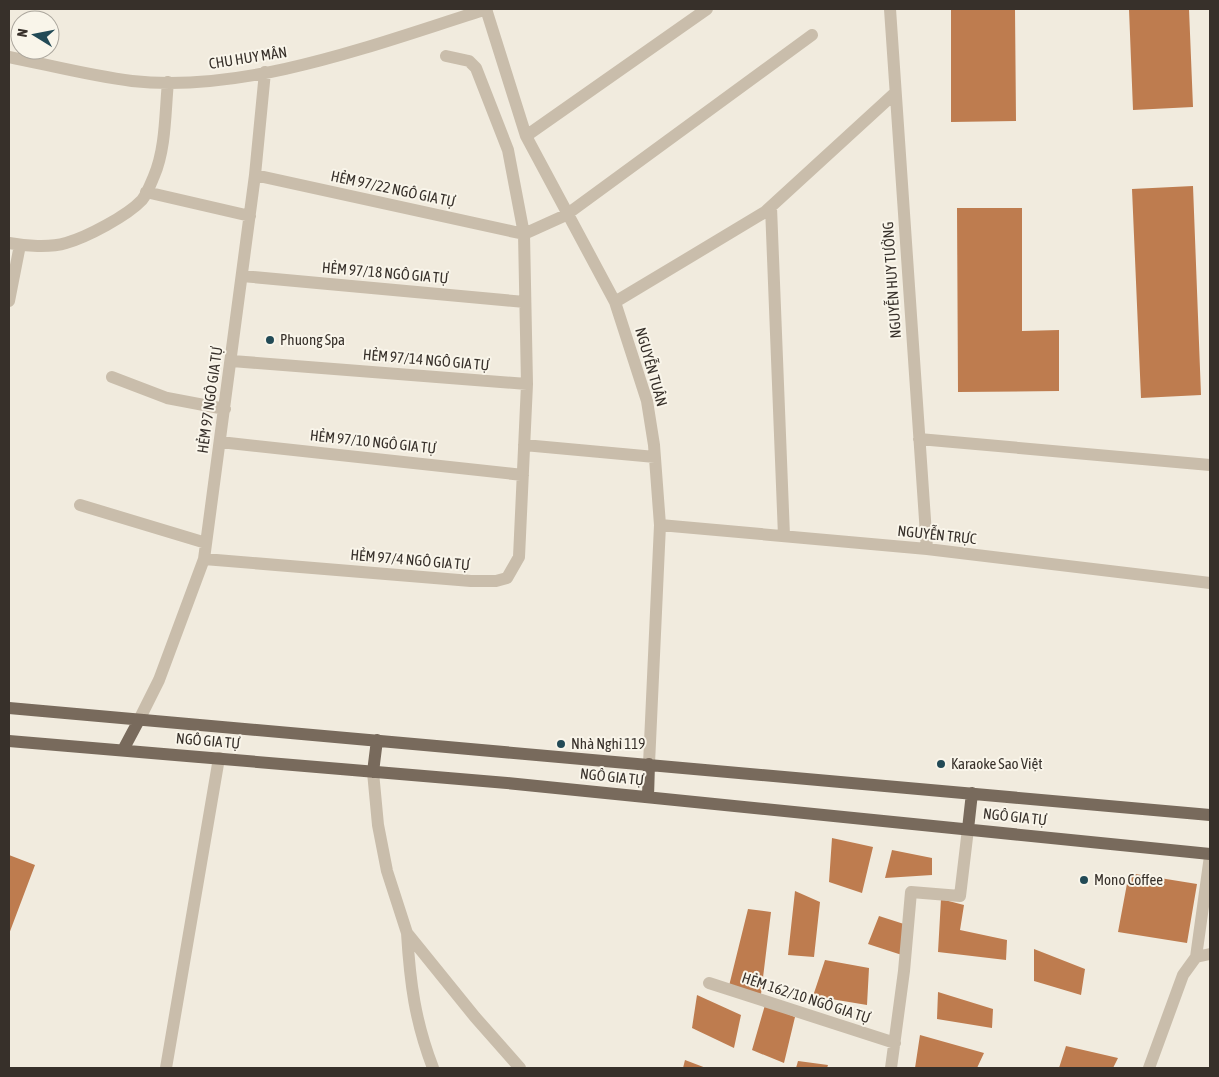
<svg xmlns="http://www.w3.org/2000/svg" width="1219" height="1077" font-family="'Asap Condensed',sans-serif">
  <style>
    .building { fill: #be7c4f }
    .lines { fill: none; stroke-linecap: round; stroke-linejoin: round }
    .minor { stroke: #c9bdab; stroke-width: 12 }
    .major { stroke: #786a5c; stroke-width: 12 }
    .poi-dot { fill: #224a56; stroke: #f9f5ea; stroke-width: 2 }
    .labels { text-anchor: middle; stroke-width: 4; stroke-linejoin: round; paint-order: stroke }
    .street-label { font-size: 15px; fill: #37302a; stroke: #f9f5ea }
    .poi-label { font-size: 15px; fill: #37302a; stroke: #f9f5ea; text-anchor: start }
  </style>
  <rect width="100%" height="100%" fill="#f1ebde"/>
  <!-- building -->
  <path class="building" d="M951 9H1015L1016 121 951 122Z
    M1129 9H1189L1193 107 1133 110Z
    M1193 186 1201 395 1141 398 1132 189Z
    M957 208H1022V331L1059 330V391L958 392Z
    M832 838 873 847 862 893 829 882Z
    M892 850 932 858V875L885 878Z
    M9 855 35 865 9 934Z
    M1129 873 1197 884 1187 943 1118 932Z
    M795 891 820 902 814 957 788 955Z
    M941 899 964 905 960 930 1007 940 1006 960 938 952Z
    M748 909 771 912 761 994 729 986Z
    M879 916 907 925 905 956 868 944Z
    M1034 949 1085 969 1081 995 1034 981Z
    M825 960 869 968 867 1005 813 996Z
    M938 992 993 1009 992 1028 937 1019Z
    M697 995 741 1015 734 1048 692 1028Z
    M765 1005 795 1017 784 1063 752 1050Z
    M920 1035 984 1053 977 1068H915Z
    M1066 1046 1118 1058 1113 1068H1059Z
    M685 1060 706 1068H683Z
    M798 1061 828 1065 827 1068H796Z"/>
  <g class="lines">
    <!-- minor -->
    <path class="minor" d="M486 9 526 136 615 302 647 401 654 445 660 525 649 764
      M890 9 927 549
      M9 57C49 65 91 76 132 81 247 94 378 43 487 9
      M526 136 707 9
      M255 175 524 234
      M146 192 250 216
      M771 207 784 536
      M524 234 566 215 812 35
      M9 243C25 246 50 248 66 243 87 237 127 216 142 200 147 194 151 183 154 176 166 148 165 112 168 82
      M242 276 525 302
      M9 301 20 245
      M615 302 765 212 895 93
      M232 361 527 384
      M112 377 167 398 225 409
      M919 439 1210 465
      M220 442 523 475
      M524 445 655 457
      M80 505 206 543
      M660 525 927 549 1210 583
      M204 559 471 581H496L507 578 519 557 527 384 524 234 508 150 476 68 469 61 446 56
      M139 720 159 680 204 559 255 175 265 72
      M373 772 378 825 387 871 407 933 475 1017 520 1068
      M407 933C410 983 415 1021 433 1068
      M1196 957 1210 856
      M709 983 895 1043
      M166 1068 219 758
      M891 1068 904 971 911 892 960 896 968 829
      M1149 1068 1183 975 1196 957 1210 954"/>
    <!-- major -->
    <path class="major" d="M9 708 1210 815
      M9 741 507 783 1210 854
      M123 750 139 720
      M373 772 377 740
      M648 797 649 764
      M968 829 972 793"/>
  </g>
  <!-- markers -->
  <g class="poi-dot">
    <circle cx="270" cy="340" r="5"/>
    <circle cx="561" cy="744" r="5"/>
    <circle cx="941" cy="764" r="5"/>
    <circle cx="1084" cy="880" r="5"/>
  </g>
  <g class="labels">
    <!-- street labels -->
    <g class="street-label">
      <text transform="translate(248 58) rotate(-9)" y="5">CHU HUY MÂN</text>
      <text transform="translate(393 189) rotate(12)" y="5">HẺM 97/22 NGÔ GIA TỰ</text>
      <text transform="translate(385 273) rotate(5)" y="5">HẺM 97/18 NGÔ GIA TỰ</text>
      <text transform="translate(892 280) rotate(-94)" y="5">NGUYỄN HUY TƯỞNG</text>
      <text transform="translate(426 360) rotate(5)" y="5">HẺM 97/14 NGÔ GIA TỰ</text>
      <text transform="translate(651 367) rotate(74)" y="5">NGUYỄN TUÂN</text>
      <text transform="translate(210 400) rotate(-82)" y="5">HẺM 97 NGÔ GIA TỰ</text>
      <text transform="translate(373 442) rotate(6)" y="5">HẺM 97/10 NGÔ GIA TỰ</text>
      <text transform="translate(937 535) rotate(6)" y="5">NGUYỄN TRỰC</text>
      <text transform="translate(410 560) rotate(5)" y="5">HẺM 97/4 NGÔ GIA TỰ</text>
      <text transform="translate(208 741) rotate(5)" y="5">NGÔ GIA TỰ</text>
      <text transform="translate(612 777) rotate(6)" y="5">NGÔ GIA TỰ</text>
      <text transform="translate(1015 817) rotate(6)" y="5">NGÔ GIA TỰ</text>
      <text transform="translate(806 998) rotate(18)" y="5">HẺM 162/10 NGÔ GIA TỰ</text>
    </g>
    <!-- poi labels -->
    <g class="poi-label">
      <text x="280" y="345">Phuong Spa</text>
      <text x="571" y="749">Nhà Nghỉ 119</text>
      <text x="951" y="769">Karaoke Sao Việt</text>
      <text x="1094" y="885">Mono Coffee</text>
    </g>
  </g>
  <!-- border -->
  <rect width="1219" height="1077" fill="none" stroke="#37302a" stroke-width="20"/>
  <!-- north arrow -->
  <g transform="translate(35 35) rotate(280)"><circle r="24" fill="#f9f5ea" stroke="#aba69d"/>
  <path d="M0-4L9 19L0 12L-9 19Z" fill="#224a56"/>
  <text y="-8" font-size="14" font-weight="bold" text-anchor="middle" fill="#37302a">N</text>
  </g>
</svg>
